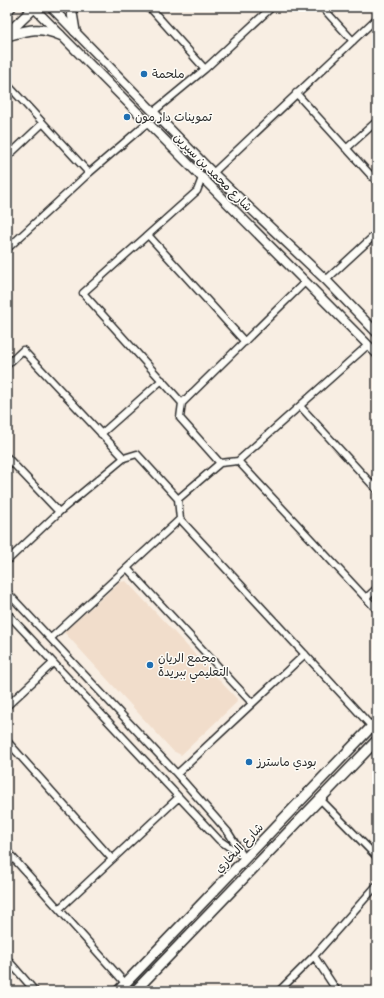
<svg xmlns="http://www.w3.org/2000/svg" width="384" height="998" font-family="'Gochi Hand','Playpen Sans Arabic',sans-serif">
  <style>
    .built { fill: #f1ddcb }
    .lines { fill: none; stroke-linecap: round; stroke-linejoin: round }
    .minor-casing { stroke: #2b2b2b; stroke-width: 9 }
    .tertiary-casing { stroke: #2b2b2b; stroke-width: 11 }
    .secondary-casing { stroke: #2b2b2b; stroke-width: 12 }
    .minor { stroke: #fdfcf7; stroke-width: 6 }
    .tertiary { stroke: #fdfcf7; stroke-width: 8 }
    .secondary { stroke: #fdfcf7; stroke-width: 9 }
    .poi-dot { fill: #1f6fb2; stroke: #fdfcf7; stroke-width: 1.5 }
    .labels { text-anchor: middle; stroke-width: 3; stroke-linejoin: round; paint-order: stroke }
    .poi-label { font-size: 12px; fill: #2b2b2b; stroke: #fdfcf7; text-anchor: start }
    .street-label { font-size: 12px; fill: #2b2b2b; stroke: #fdfcf7 }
  </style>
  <rect width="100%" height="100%" fill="#f8eee3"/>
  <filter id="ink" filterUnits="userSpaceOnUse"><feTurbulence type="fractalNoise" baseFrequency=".025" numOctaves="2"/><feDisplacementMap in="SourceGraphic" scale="8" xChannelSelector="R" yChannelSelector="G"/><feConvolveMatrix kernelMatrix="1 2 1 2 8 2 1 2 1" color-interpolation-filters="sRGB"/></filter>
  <g filter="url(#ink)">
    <!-- built -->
    <path class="built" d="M126 581 237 699 236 703 181 755 173 751 64 632 120 582Z"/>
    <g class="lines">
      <!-- minor casing -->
      <g class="minor-casing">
        <path id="minor" d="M145 7 152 10 205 69
          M322 7 353 41
          M7 84 89 173
          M296 93 377 182
          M153 112 205 69 272 7
          M346 149 377 121
          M7 157 43 123
          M213 173 377 18
          M202 178 197 191 83 293 182 403 305 282
          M148 235 245 342
          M7 249 89 173 147 123
          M326 280 377 233
          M7 365 23 350 124 458 137 454 178 499 180 519 372 727
          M182 403 180 418 220 463 238 461 377 610
          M300 406 377 490
          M101 434 162 380
          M7 457 59 512
          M238 461 368 345
          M178 499 220 463
          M7 561 59 512 124 458
          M127 568 252 703
          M7 592 177 774 228 832 245 859
          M366 598 377 588
          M7 613 219 840 241 855
          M51 638 180 519
          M7 706 53 663
          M7 741 112 859
          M177 774 305 654
          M321 800 377 857
          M7 851 125 983
          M59 909 179 797
          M314 956 337 991
          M7 959 35 991
          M279 991 314 956 377 885"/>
      </g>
      <!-- tertiary casing -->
      <g class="tertiary-casing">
        <path id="tertiary" d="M33 7 377 354
          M51 7 213 173 326 280 377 333"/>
      </g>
      <!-- secondary casing -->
      <g class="secondary-casing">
        <path id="secondary" d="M71 7 75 31
          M7 11 11 7
          M7 34 35 7
          M7 36C28 30 39 26 60 35
          M118 991 377 721
          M135 991 377 740"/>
      </g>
      <!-- minor -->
      <use href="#minor" class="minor"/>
      <!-- tertiary -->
      <use href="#tertiary" class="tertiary"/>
      <!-- secondary -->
      <use href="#secondary" class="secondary"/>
    </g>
  </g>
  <!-- markers -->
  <g class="poi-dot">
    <circle cx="144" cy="74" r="4"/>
    <circle cx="127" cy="117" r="4"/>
    <circle cx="150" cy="665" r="4"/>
    <circle cx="249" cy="762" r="4"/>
  </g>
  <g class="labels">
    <!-- poi labels -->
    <g class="poi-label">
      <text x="152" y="78">ملحمة</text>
      <text x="135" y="121">تموينات دار مون</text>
      <text x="158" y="662">مجمع الريان<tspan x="158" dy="14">التعليمي ببريدة</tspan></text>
      <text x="257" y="766">بودي ماسترز</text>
    </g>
    <!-- street labels -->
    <g class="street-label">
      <text transform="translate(213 172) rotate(45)" y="4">شارع محمد بن سيرين</text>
      <text transform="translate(239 848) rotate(-46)" y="4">شارع البخاري</text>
    </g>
  </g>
  <!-- margin -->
  <rect width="384" height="998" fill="none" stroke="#fdfcf7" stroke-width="24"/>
  <rect x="12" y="12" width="360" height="974" fill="none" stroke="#2b2b2b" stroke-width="1.5" filter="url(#ink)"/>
</svg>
